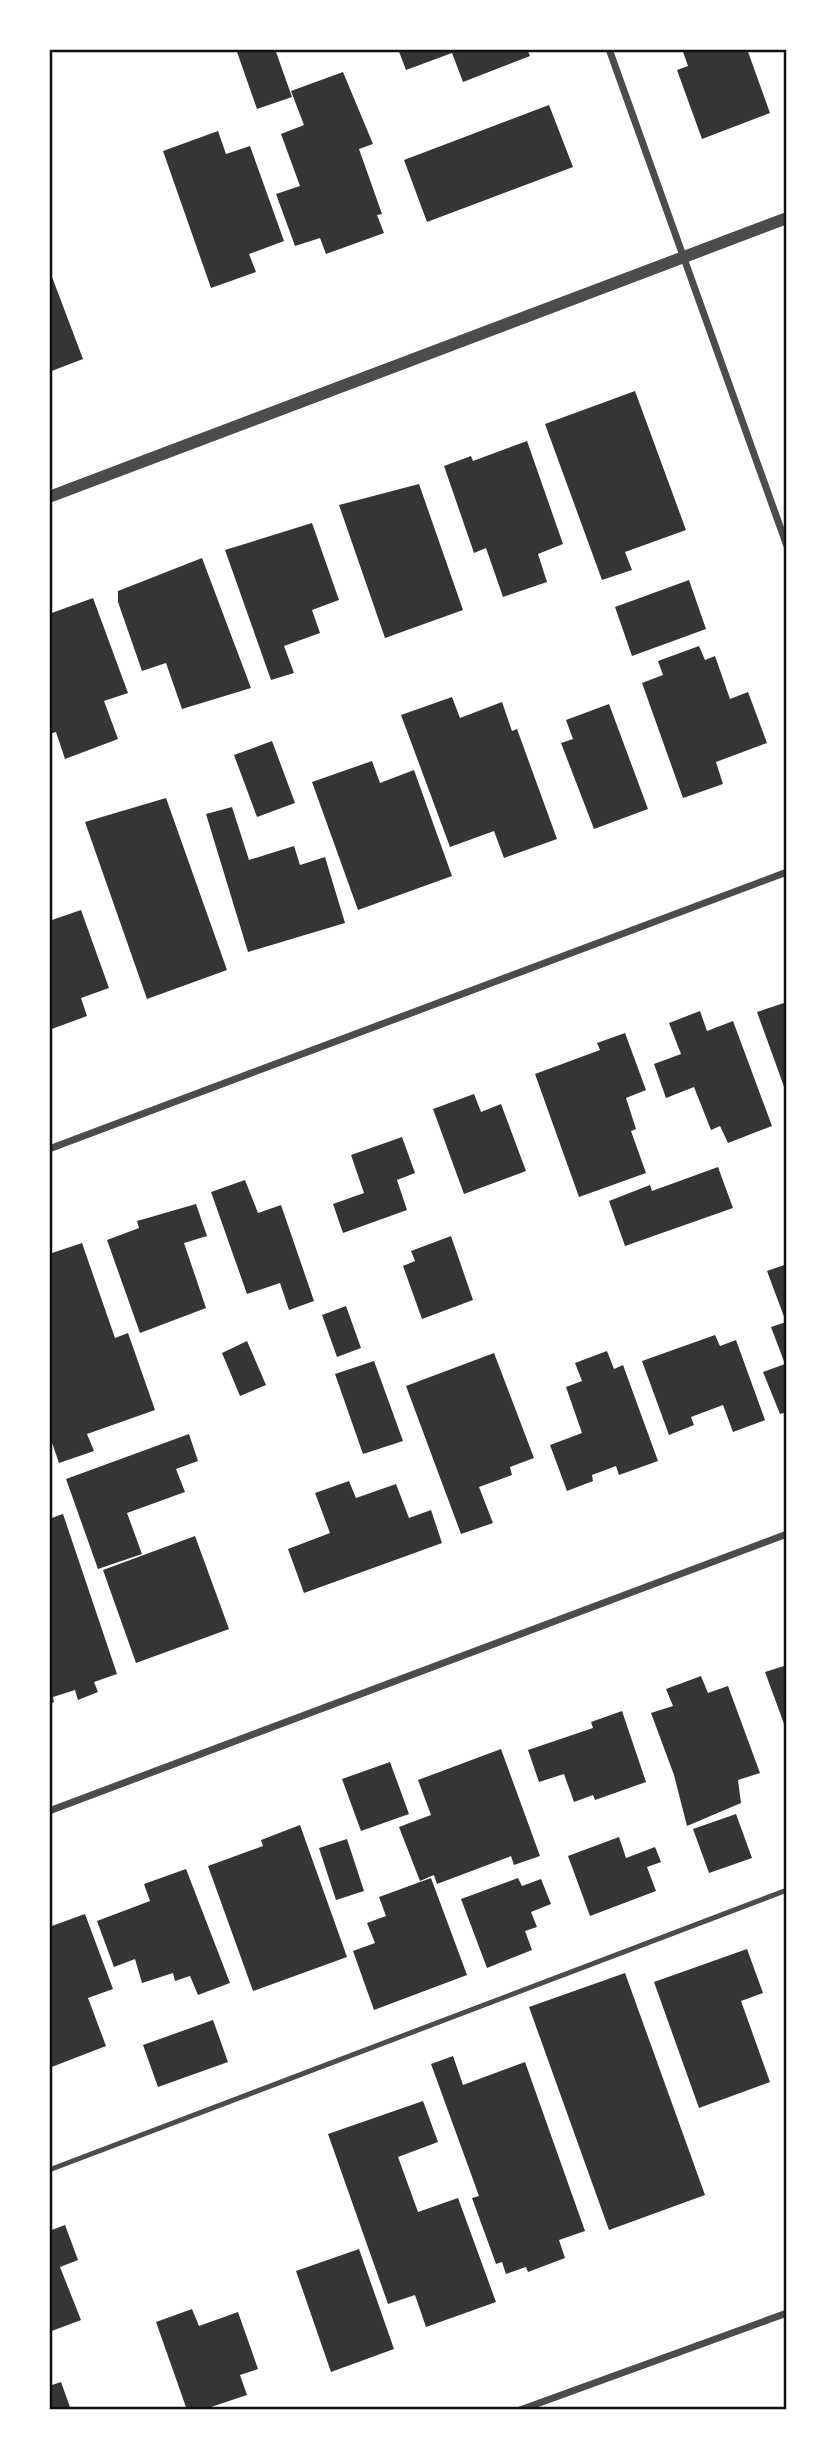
<svg xmlns="http://www.w3.org/2000/svg" width="836" height="2459" font-family="Merriweather,serif">
  <style>
    .building { fill: #353535 }
    .lines { fill: none; stroke-linecap: round; stroke-linejoin: round }
    .service { stroke: #4c4c4c; stroke-width: 5 }
    .minor { stroke: #4c4c4c; stroke-width: 7 }
    .tertiary { stroke: #4c4c4c; stroke-width: 12 }
    .neatline { fill: none; stroke: #111; stroke-width: 2.5 }
  </style>
  <rect width="100%" height="100%" fill="#fff"/>
  <!-- building -->
  <path class="building" d="M236 49H275L292 97 257 109Z
    M398 49H527L530 56 463 82 452 53 406 70Z
    M682 49H747L770 113 702 139 677 70 688 66Z
    M343 72 373 144 359 149 382 214 377 215 384 233 326 254 320 238 295 246 276 194 300 186 281 134 304 125 291 91Z
    M549 105 573 167 427 222 404 160Z
    M218 131 226 154 250 146 284 241 249 254 256 272 211 288 163 151Z
    M49 269 83 359 49 372Z
    M635 391 686 530 625 552 632 570 602 580 545 424Z
    M527 441 563 544 538 554 547 582 503 597 486 548 474 553 444 466 471 456 473 461Z
    M419 484 463 610 385 638 339 505Z
    M312 523 339 600 312 610 320 633 284 646 294 673 271 680 225 550Z
    M202 558 251 688 182 709 166 663 142 671 118 602V591Z
    M689 580 706 629 632 656 615 607Z
    M93 598 128 693 104 701 118 739 65 759 56 732 49 734V614Z
    M699 646 705 660 715 656 730 699 748 692 767 743 716 762 723 784 683 798 642 683 663 675 658 661Z
    M452 697 460 718 502 702 512 731 517 729 557 839 504 858 494 831 450 847 401 715Z
    M609 704 648 809 594 829 561 743 573 739 566 720Z
    M272 741 295 803 257 817 234 755Z
    M372 761 380 783 414 770 452 876 358 910 312 782Z
    M166 798 227 970 147 999 85 822Z
    M232 807 249 860 294 846 300 865 325 857 345 923 248 952 206 814Z
    M81 910 109 988 81 998 87 1016 49 1030V921Z
    M787 1002V1095L757 1012Z
    M700 1011 707 1031 733 1021 772 1126 728 1143 720 1126 711 1130 694 1087 666 1098 654 1064 681 1054 669 1023Z
    M625 1033 646 1090 626 1098 636 1129 631 1131 646 1173 579 1197 535 1074 600 1050 597 1043Z
    M474 1094 481 1112 501 1104 526 1171 464 1194 433 1109Z
    M402 1137 415 1173 397 1180 407 1210 343 1233 333 1204 364 1193 351 1155Z
    M718 1167 733 1208 625 1246 609 1201 650 1185 652 1191Z
    M245 1180 258 1213 281 1205 314 1301 289 1310 280 1283 247 1294 211 1192Z
    M196 1204 207 1236 184 1243 206 1308 140 1333 107 1240 139 1228 137 1221Z
    M451 1236 473 1300 422 1319 403 1266 415 1261 411 1251Z
    M82 1243 115 1338 128 1333 155 1410 87 1434 94 1451 59 1463 49 1434V1254Z
    M787 1264V1412L780 1414 763 1372 785 1364 771 1327 786 1322 767 1271Z
    M346 1306 361 1348 337 1357 322 1315Z
    M715 1335 720 1346 736 1340 765 1420 733 1432 723 1405 691 1417 694 1425 669 1435 642 1361Z
    M247 1341 266 1385 240 1396 222 1353Z
    M607 1351 614 1369 623 1365 658 1461 619 1475 616 1466 592 1475 593 1481 567 1491 550 1445 582 1433 566 1387 582 1381 575 1363Z
    M494 1353 534 1458 510 1467 512 1475 479 1487 493 1523 461 1534 406 1386Z
    M374 1361 403 1441 363 1454 335 1374Z
    M189 1434 198 1461 176 1469 185 1492 127 1513 142 1554 98 1569 66 1479Z
    M349 1481 356 1498 396 1484 409 1518 431 1510 442 1543 304 1593 288 1549 330 1533 315 1493Z
    M63 1514 117 1674 94 1682 98 1692 78 1700 75 1690 53 1697 54 1702 49 1704V1519Z
    M195 1536 229 1629 136 1663 103 1570Z
    M787 1665V1732L765 1672Z
    M701 1676 708 1693 728 1686 760 1773 738 1780 741 1803 687 1826 674 1775 651 1713 673 1706 666 1689Z
    M622 1711 646 1782 595 1800 593 1795 574 1802 564 1774 539 1782 528 1750 593 1728 591 1722Z
    M501 1749 540 1856 514 1865 511 1856 437 1884 434 1875 420 1881 399 1827 431 1815 418 1780Z
    M390 1762 409 1814 361 1831 342 1779Z
    M736 1814 752 1858 709 1873 693 1829Z
    M300 1825 347 1957 253 1991 208 1866 263 1846 261 1840Z
    M619 1837 626 1858 655 1847 661 1862 647 1867 656 1891 590 1916 568 1856Z
    M347 1839 364 1891 336 1900 319 1848Z
    M186 1869 230 1983 198 1995 190 1976 175 1981 173 1973 142 1983 135 1959 114 1967 97 1921 150 1901 144 1884Z
    M431 1878 467 1975 374 2010 353 1951 375 1943 367 1923 386 1916 379 1897Z
    M518 1878 522 1886 541 1879 551 1904 531 1912 537 1927 525 1931 532 1950 487 1968 461 1899Z
    M85 1914 113 1989 88 1998 106 2046 49 2068V1927Z
    M747 1949 763 1993 741 2001 770 2082 699 2108 654 1982Z
    M625 1973 705 2195 609 2230 529 2007Z
    M213 2020 228 2062 158 2087 143 2045Z
    M453 2056 463 2085 525 2062 585 2231 559 2240 565 2258 528 2272 526 2267 506 2274 502 2262 496 2264 472 2198 479 2196 431 2064Z
    M423 2101 438 2142 398 2157 418 2212 458 2198 496 2302 426 2327 415 2295 388 2304 328 2134Z
    M65 2225 78 2260 60 2267 81 2320 49 2332V2231Z
    M359 2249 394 2349 331 2372 296 2271Z
    M192 2309 199 2326 238 2312 258 2369 240 2375 247 2395 205 2409 187 2410 156 2322Z
    M61 2382 71 2410H49V2386Z"/>
  <g class="lines">
    <!-- service -->
    <path class="service" d="M49 2170 787 1890"/>
    <!-- minor -->
    <path class="minor" d="M609 49 787 546
      M49 1149 787 872
      M49 1811 787 1534
      M520 2410 787 2313"/>
    <!-- tertiary -->
    <path class="tertiary" d="M49 497 787 218"/>
  </g>
  <!-- border -->
  <rect width="836" height="2459" fill="none" stroke="#ffffff" stroke-width="102"/>
  <rect x="51" y="51" width="734" height="2357" class="neatline"/>
</svg>
